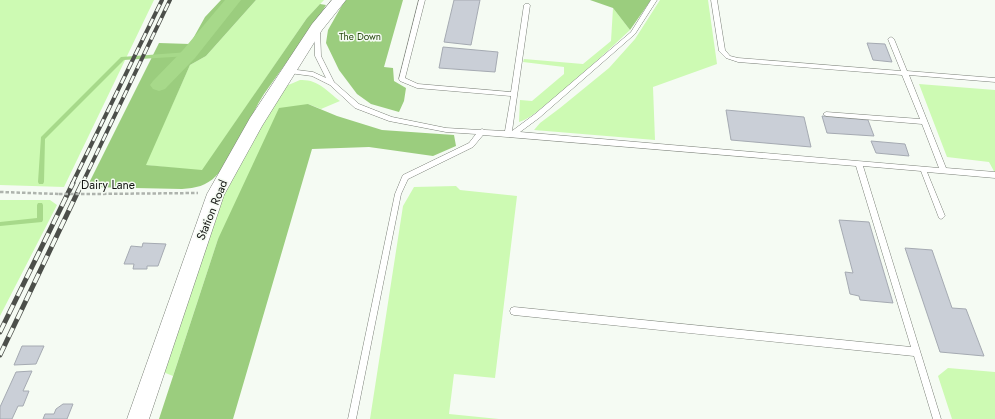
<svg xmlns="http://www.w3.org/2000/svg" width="995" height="419" font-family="Jost,sans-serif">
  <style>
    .green { fill: #cdfab3 }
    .forest { fill: #9bcd7e }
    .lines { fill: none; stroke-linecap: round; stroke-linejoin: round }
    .stream { fill: #a7d98a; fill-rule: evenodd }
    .canal { fill: #a7d98a; fill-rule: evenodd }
    .building { fill: #cacfd7; stroke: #a5aab2 }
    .service-casing { stroke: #7b8078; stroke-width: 1 }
    .tertiary-casing { stroke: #7b8078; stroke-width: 1 }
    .path { stroke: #aeb3ad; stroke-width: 2.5; stroke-dasharray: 3.5 2; stroke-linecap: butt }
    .service { fill: #fff; fill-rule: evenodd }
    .tertiary { fill: #fff; fill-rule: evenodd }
    .rail-far1-casing { stroke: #4c4f4a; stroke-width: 4 }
    .rail-casing { stroke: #4c4f4a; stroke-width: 5 }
    .rail-far1 { stroke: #f5fbf3; stroke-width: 2.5; stroke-dasharray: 8; stroke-linecap: butt }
    .rail { stroke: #f5fbf3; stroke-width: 3.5; stroke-dasharray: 10; stroke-linecap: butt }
    .path-bridge { stroke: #aeb3ad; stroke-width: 2.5; stroke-dasharray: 3.5 2; stroke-linecap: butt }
    .labels { text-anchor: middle; stroke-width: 3; stroke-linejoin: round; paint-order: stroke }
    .far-park-label { font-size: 10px; fill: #284811; stroke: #f5fbf3 }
    .street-label { font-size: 12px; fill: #131512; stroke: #f5fbf3 }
  </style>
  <rect width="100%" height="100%" fill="#f5fbf3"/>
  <!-- green -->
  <path class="green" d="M0 0H154L64 187 0 185Z
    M256 0H324L307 18 202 171 145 165 190 65 206 56Z
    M660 0H708L717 64 653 87 655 140 534 130 540 123 560 108 609 68 635 39Z
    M613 8 630 30C607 52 583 73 559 94 548 102 531 119 519 122L520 100 532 101 564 74V67L523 62 524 59 583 64 611 41Z
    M300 80C318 79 327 91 340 101L321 109 308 104 218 239 173 376 163 372 224 192 241 156 286 86Z
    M919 84 995 90V173L989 162 947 157Z
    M456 186 460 190 517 196 495 378 454 374 449 414 499 419H370L403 206 414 187Z
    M0 200H50L57 205 0 316Z
    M948 368 995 372V419H952L938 376Z"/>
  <!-- forest -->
  <path class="forest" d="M221 0H256L206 56 190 65 146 165 202 170 307 18 320 4 326 5 319 17C301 43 282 68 264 94 247 120 238 155 216 176 206 186 196 188 182 189L87 187 159 43 190 44 205 17Z
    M345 0H403L384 67 393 68 394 81 406 88 404 101 399 112 371 104 357 94 339 70 326 43 328 30Z
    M590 0H651L630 30 613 8Z
    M308 104 337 116 382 130 454 135 456 146 433 156 369 147 312 149 233 419H159L218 239 279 108Z"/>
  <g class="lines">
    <!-- stream -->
    <path class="stream" d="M189 52 191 54 189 56 124 60 45 139 44 182 43 184H39L38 182 41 137 121 57Z
      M38 203H42L43 205V220L42 222 0 226V222L37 218V205Z"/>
    <!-- canal -->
    <path class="canal" d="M225 0H241L195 58 165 89 159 91 153 89 150 85 153 81 183 50Z"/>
  </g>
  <!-- building -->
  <path class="building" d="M454 0H480L471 45 444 42Z
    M867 43 885 44 892 62 873 60Z
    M443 47 498 52 495 72 439 68Z
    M726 110 804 117 811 147 731 140Z
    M822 116 868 120 874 136 827 133Z
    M871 141 905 144 909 156 876 153Z
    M839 220 869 222 893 303 860 300 859 296 850 294 845 272 853 273Z
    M143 243 166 244 158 266H147V269H133L134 264H124L131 246 142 247Z
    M905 248 932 250 952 308 966 309 984 356 940 352Z
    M22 346H44L36 364 14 365Z
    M32 371 23 391H29L23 406H18L12 419H0V407L16 372Z
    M63 404H73L67 419H43L45 414H54L56 409Z"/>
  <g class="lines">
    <!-- service casing -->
    <g class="service-casing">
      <path id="service" d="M419 0H425L405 78 418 84 511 92 524 5 525 4H529L530 5 512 131 535 114 631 32 651 0H657L635 34 539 118 520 132 939 168 922 124 826 116 823 114 826 112 920 119 902 75 738 62 726 58 719 51 711 0H717L725 50 730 56 738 58 901 71 888 39 891 37 894 39 907 71 995 78V82L909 75 946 168 995 172V178L927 172 945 216 943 218 941 219 939 218 921 171 863 166 941 419H933L914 356 514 315 511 314 510 311 511 308 514 307 911 347 856 166 483 135 473 147 408 179 401 194 356 419H348L395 194 402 177 403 175 469 143 476 134 446 132 389 121 355 108 330 85 312 76 289 73 286 71 289 69 313 72 326 78 315 56 314 29 317 27 320 29 321 56 334 82 359 104 392 117 446 128 480 130 482 129 485 130 505 131 511 96 417 88 400 81 399 79Z"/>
    </g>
    <!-- tertiary casing -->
    <g class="tertiary-casing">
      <path id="tertiary" d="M332 0H346L322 30 262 126 224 195 149 419H127L207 194 250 118 312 24Z"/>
    </g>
    <!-- path -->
    <path class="path" d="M0 192 59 194
      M92 194 198 193"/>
    <!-- service -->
    <use href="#service" class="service"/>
    <!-- tertiary -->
    <use href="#tertiary" class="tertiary"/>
    <!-- rail-far1 casing -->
    <g class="rail-far1-casing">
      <path id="rail-far1" d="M72 184 162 0
        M82 184 170 0"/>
    </g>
    <!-- rail casing -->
    <g class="rail-casing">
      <path id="rail" d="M0 332 73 183
        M0 355 82 183"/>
    </g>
    <!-- rail-far1 -->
    <use href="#rail-far1" class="rail-far1"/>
    <!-- rail -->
    <use href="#rail" class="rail"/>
    <!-- path-bridge -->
    <path class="path-bridge" d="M59 194H92"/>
  </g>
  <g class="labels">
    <!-- far-park labels -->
    <g class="far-park-label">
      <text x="360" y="40">The Down</text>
    </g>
    <!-- street labels -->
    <g class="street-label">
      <text x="108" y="189">Dairy Lane</text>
      <text transform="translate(212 210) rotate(-68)" y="4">Station Road</text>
    </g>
  </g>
</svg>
